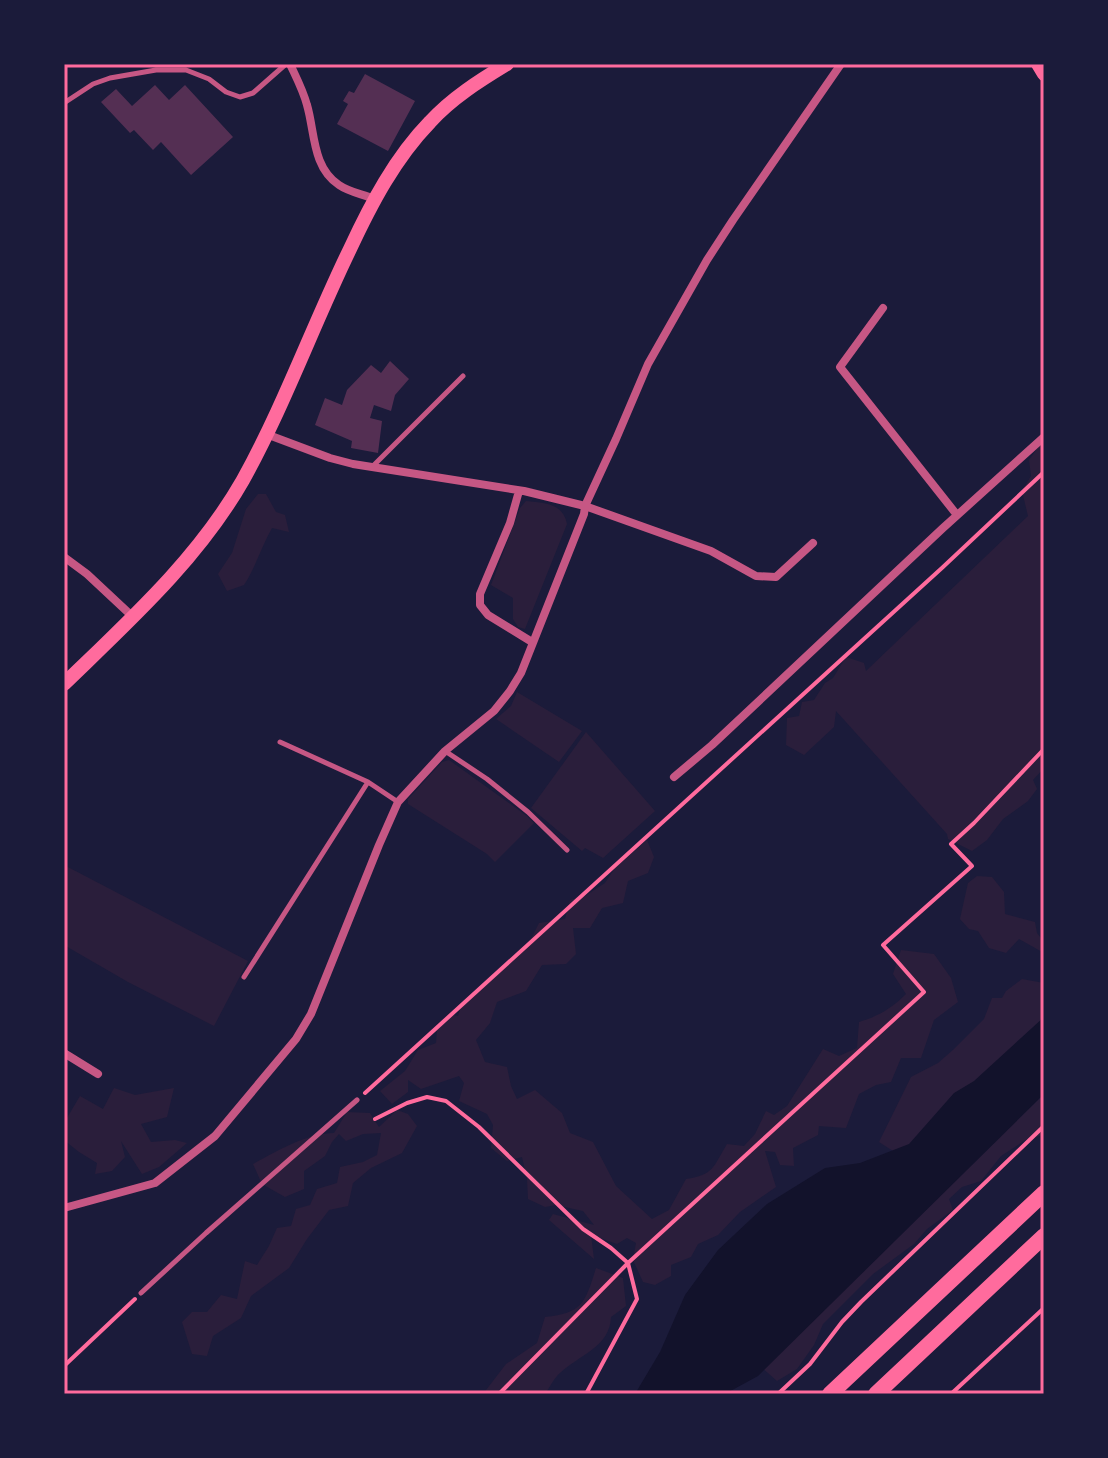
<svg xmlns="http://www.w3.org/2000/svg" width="1108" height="1458" font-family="Mulish,sans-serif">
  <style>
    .green { fill: #2a1e3b }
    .water { fill: #12122b }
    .building { fill: #542f53 }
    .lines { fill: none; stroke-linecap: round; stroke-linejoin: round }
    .path { stroke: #ff6b9d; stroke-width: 4 }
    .service { stroke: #c65784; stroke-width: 5 }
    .minor { stroke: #c65784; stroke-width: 8 }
    .secondary { stroke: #ff6b9d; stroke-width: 14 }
    .primary { stroke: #ff6b9d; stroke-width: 14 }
    .motorway { stroke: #ff6b9d; stroke-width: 16 }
    .neatline { fill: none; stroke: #ff6b9d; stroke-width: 3 }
  </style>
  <rect width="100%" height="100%" fill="#1b1b3a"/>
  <!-- green -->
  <path class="green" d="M1044 439V768L1033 780 1037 789 1028 801 1003 819 987 840 972 851 948 839 947 834 836 711 834 727 804 755 786 745 787 718 799 716 802 702 814 700 825 683 833 678 846 657 864 663 866 671 1028 516 1022 491 1031 476 1029 460Z
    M258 494H266L276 512 285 515 289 532 272 528C261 547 256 567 244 585L227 591 218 574 232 553 246 509Z
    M526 501C544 503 563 503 567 524L525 629 518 627 513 619V598L491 585 520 508Z
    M517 692 582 731 559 762 496 719 511 706Z
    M586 732 655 811 603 858 585 848 582 851 531 808Z
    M449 760 527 816 534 823 495 862 487 854 408 804V799L442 762Z
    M647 840 654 857 648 873 628 881 623 903 602 908 590 928H573L576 954 566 964 542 965 526 991 497 1002 490 1023 476 1040 485 1062 507 1067 511 1086 517 1099 535 1090 562 1113 570 1133 593 1142 616 1186 652 1219 669 1210 686 1179C714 1175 713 1167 727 1144L744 1146 755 1134 766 1111 774 1115 787 1106 823 1049 839 1056 857 1048 859 1022C879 1016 892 1008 906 994L893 974 901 950 934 954 951 978 958 1002 934 1020 921 1058H901L891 1082 876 1085 859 1094 846 1128 819 1126 818 1135 793 1148 794 1166 780 1165 775 1152 765 1151 776 1187 740 1212 718 1235 698 1244 691 1257 671 1265V1276L655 1285 643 1282 633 1260 636 1243 627 1238 617 1244 591 1235 594 1259 549 1220 553 1214 594 1225 583 1211 556 1205 545 1207 528 1199 527 1179 522 1157 507 1161 491 1148 493 1125 487 1114 459 1101 464 1083 459 1076 421 1089 408 1080V1092L392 1104 380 1091 405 1071 418 1050 436 1043 437 1029 449 1014 458 1016 461 1006 528 945 539 923 565 919 570 900 585 896 605 883 615 868Z
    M64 865 248 961 214 1026 128 982 64 945Z
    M977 876 992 877 1004 892 1005 914 1035 922 1037 933 1044 942V953L1019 939 1006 953 989 948 978 931 969 929 960 919 968 883Z
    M1022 979 1044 983V1012L1036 1030 912 1144 893 1151 879 1142 911 1077 938 1063 954 1049 984 1019 992 998H1002L1006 991Z
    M114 1088 135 1095 174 1088 167 1117 141 1124 151 1142 175 1140 187 1143 159 1167 142 1174 121 1141 125 1157 112 1171 95 1174 97 1163 79 1152 64 1140V1123L80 1096 103 1109Z
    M1044 1094V1135L1027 1139 1001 1156 981 1181 962 1187 949 1199 953 1210 927 1229 914 1244 873 1274 823 1324 814 1345 797 1369 777 1381 759 1365 868 1267Z
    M397 1110 408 1114 417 1126 402 1153 371 1168 353 1183 348 1206 329 1210 307 1239 289 1268 251 1296 241 1318 213 1336 207 1356 192 1354 182 1322 192 1312H207L221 1295 237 1299 245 1261 257 1265 269 1246 277 1228 291 1226 296 1209 310 1205 317 1189 337 1183 340 1167 363 1162 377 1155 381 1133 363 1134 346 1141 339 1134 332 1142 325 1156 304 1171V1189L285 1197 262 1184 253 1164C279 1150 305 1134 334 1133L347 1112 370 1113 379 1127Z
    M596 1268 623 1278 626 1306 611 1317C610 1347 579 1355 560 1373 554 1378 550 1387 545 1394H483L506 1364 537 1343 545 1317C583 1313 585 1303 596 1268Z"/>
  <!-- water -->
  <path class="water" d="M1044 1017V1094L758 1376 725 1394H635L660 1352 685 1295 718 1250 767 1204 825 1168 860 1163 909 1144 954 1093 974 1081Z"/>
  <!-- building -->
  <path class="building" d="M365 74 415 101 388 151 337 124 348 104 343 101 349 91 354 93Z
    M155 85 169 100 185 85 233 137 191 175 161 142 153 150 134 130 130 133 101 102 116 89 132 106Z
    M390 361 409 379 395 395 391 411 374 405 370 418 382 421 378 453 351 448 352 441 315 425 325 398 342 405 347 390 371 365 381 373Z"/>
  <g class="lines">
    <!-- path -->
    <path class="path" d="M365 1093 943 567 1044 472
      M375 1119 407 1103 427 1097 446 1101 479 1127 583 1229 611 1248 628 1263 499 1394
      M64 1366 135 1299
      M586 1394 637 1299 628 1263 924 992 883 945 972 866 951 844 974 823 1044 749
      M778 1394 810 1364 842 1322 861 1302 1044 1126
      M951 1394 1044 1308"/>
    <!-- service -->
    <path class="service" d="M64 103 93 84 110 78 156 70H186L209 79 226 92 240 97 253 93 286 64
      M373 466 463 376
      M280 742 368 782
      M445 751 487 779 528 812 567 850
      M244 977 368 782 398 802
      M141 1293 206 1233 357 1100"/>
    <!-- minor -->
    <path class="minor" d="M290 64C296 77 303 90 307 105 315 132 312 167 339 185 349 192 362 194 374 199
      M883 308 840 367 957 515
      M266 434 330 458 353 464 524 491 585 506 711 551 756 576 776 577 813 543
      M519 491 510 523 480 594V605L488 615 532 642
      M64 557 87 574 133 617
      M674 777 712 745 943 528 1044 437
      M64 1053 98 1074
      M64 1208 155 1183 215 1136 296 1039 311 1014 379 845 398 802 445 751 494 711 510 691 521 673 584 514 585 506 616 439 648 364 707 260 733 220 841 64"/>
    <!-- secondary -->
    <path class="secondary" d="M64 684C129 621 198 559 243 480 284 406 313 325 350 249 371 204 395 158 430 122 452 98 479 81 507 64"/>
    <!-- primary -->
    <path class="primary" d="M1038 64 1044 74"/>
    <!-- motorway -->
    <path class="motorway" d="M830 1394 1044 1193
      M876 1394 1044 1236"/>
  </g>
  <!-- border -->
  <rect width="1108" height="1458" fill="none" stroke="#1b1b3a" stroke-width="132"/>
  <rect x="66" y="66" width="976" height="1326" class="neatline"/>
</svg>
